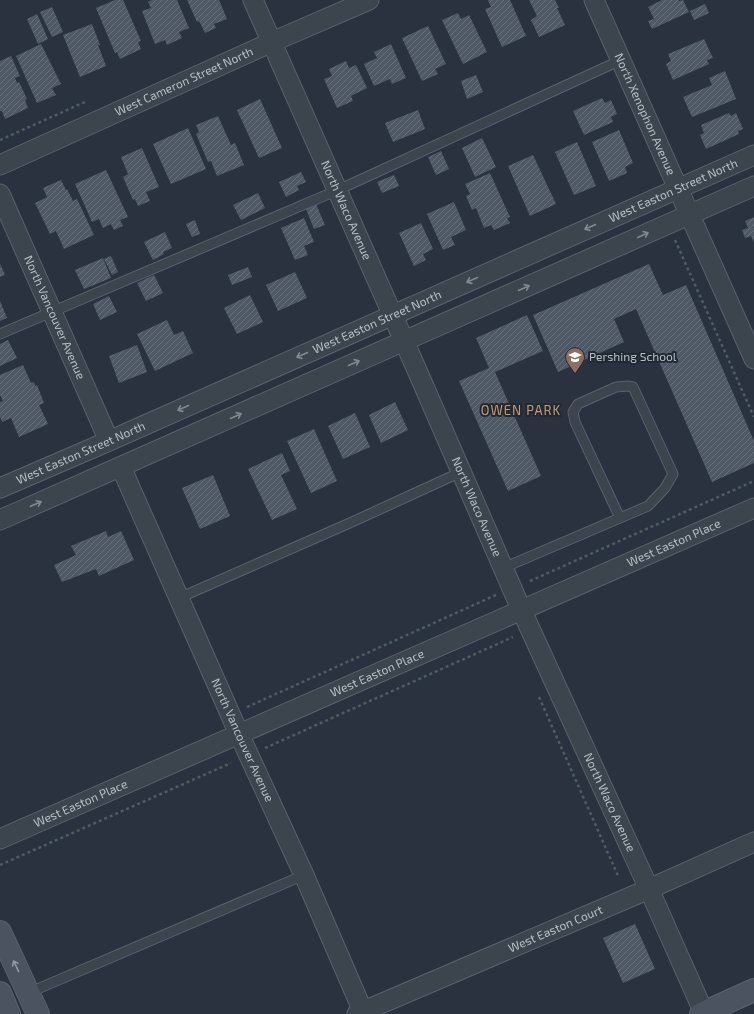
<svg xmlns="http://www.w3.org/2000/svg" width="754" height="1014" font-family="'Exo 2',sans-serif">
  <style>
    .building { fill: url(#building-hatch) }
    .lines { fill: none; stroke-linecap: round; stroke-linejoin: round }
    .lane-casing { stroke: #5a626b; stroke-width: 11 }
    .street-casing { stroke: #5a626b; stroke-width: 21 }
    .secondary-casing { stroke: #5a626b; stroke-width: 24 }
    .path { stroke: #4d5d60; stroke-width: 2.5; stroke-dasharray: 3 3; stroke-linecap: butt }
    .lane { stroke: #3c444e; stroke-width: 9 }
    .street { stroke: #3c444e; stroke-width: 19 }
    .secondary { stroke: #4b5360; stroke-width: 22 }
    .oneway { stroke: #818891 }
    .oneway2 { stroke: #9299a4 }
    .labels { text-anchor: middle; stroke-width: 4; stroke-linejoin: round; paint-order: stroke }
    .street-label { font-size: 12px; fill: #b9bfc8; stroke: #212933 }
    .poi-label { font-size: 12px; fill: #b9bfc8; stroke: #212933; text-anchor: start }
    .neighbourhood-label { font-size: 13px; letter-spacing: 1px; fill: #c99973; stroke: #212933 }
  </style>
  <defs>
    <pattern id="building-hatch" width="6" height="6" patternUnits="userSpaceOnUse"><rect width="6" height="6" fill="#4f5966"/><path d="M-1 1l2-2M0 6l6-6M5 7l2-2" fill="none" stroke="#666f7a"/></pattern>
  </defs>
  <rect width="100%" height="100%" fill="#29323e"/>
  <!-- building -->
  <path class="building" d="M115 0H123L141 41 138 42 141 49 120 59 117 52 115 53 96 8Z
    M152 0H177L189 28 179 32 182 38 167 45 165 40 155 44 142 11 151 8 148 2Z
    M187 0H219L227 19 214 24 216 28 205 33 199 21 197 22Z
    M488 0H510L526 36 502 47 485 9 491 7Z
    M529 0H555L559 8H557L565 25 539 37 531 20 537 16Z
    M662 0H678L679 1 683 0 689 12 652 29 648 21 654 19 648 7Z
    M705 4 709 13 694 20 690 11Z
    M52 7 63 32 52 37 40 12Z
    M458 13 461 19 469 15 487 52 463 64 442 20Z
    M37 14 48 39 38 44 27 19Z
    M92 24 100 45H98L106 66 80 77 63 35Z
    M428 26 446 64 435 69 438 74 422 81 402 38Z
    M704 39 713 58 707 60 709 64 673 80 666 64 671 61 668 54Z
    M41 44 61 84 52 88 56 95 37 103 16 56Z
    M391 44 406 78 392 84 390 79 374 86 364 64 377 58 374 52Z
    M11 56 20 76 15 78 17 83 19 82 27 99 25 100 28 108 5 119 2 111H0V61Z
    M346 61 349 68 356 65 367 88 351 96 353 101 337 108 324 79 332 76 329 69Z
    M725 71 736 99 692 117 683 97 712 85 709 78Z
    M476 75 483 92 467 99 461 81Z
    M602 98 605 103 611 100 617 114 611 117 613 122 584 135 573 111Z
    M260 99 282 148 259 158 237 110Z
    M418 110 425 129 393 142 385 123Z
    M729 113 731 116 736 113 743 129 738 131 739 134 706 149 700 135 704 133 701 125Z
    M218 116 231 145 235 143 244 165 217 176 211 161 208 162 196 134 199 132 196 125Z
    M188 128 206 169 171 184 153 144Z
    M619 130 633 163 625 167 627 173 609 181 592 142Z
    M482 138 496 167 475 177 462 148Z
    M577 142 596 186 574 195 555 152Z
    M142 148 159 187 146 192 150 201 138 206 135 199 133 200 123 177 128 174 121 157Z
    M441 151 449 169 436 175 428 157Z
    M533 155 556 204 530 216 508 166Z
    M106 170 128 217 120 220 123 226 114 230 111 224 103 228 99 219 92 222 75 184Z
    M301 172 306 182 297 186 299 190 286 197 279 182Z
    M490 173 510 217 507 218 510 223 494 230 491 225 484 228 476 208 472 210 466 196 470 194 465 184Z
    M394 175 399 186 382 193 377 182Z
    M61 180 66 190 67 189 73 201 77 199 94 235 64 249 56 231 50 234 35 203 47 197 43 188Z
    M258 193 265 208 241 220 233 205Z
    M454 202 466 230 451 237 455 245 443 250 427 214Z
    M316 204 325 225 314 229 306 209Z
    M754 217V243L751 236 745 238 742 230 748 228 745 221Z
    M304 218 314 242 304 246 308 255 295 260 281 228Z
    M195 220 200 234 192 237 186 224Z
    M421 223 433 249 423 254 426 260 414 266 399 233Z
    M165 232 172 248 163 252 164 254 153 260 144 242Z
    M111 256 118 272 112 275 104 259Z
    M103 258 111 278 84 289 75 270Z
    M0 264 5 275 0 277Z
    M649 264 663 295 686 285 754 441V463L712 482 636 309 614 319 624 342 558 372 533 315Z
    M248 267 252 277 232 285 228 275Z
    M295 272 307 298 278 311 266 285Z
    M154 275 163 293 146 301 137 283Z
    M250 295 263 322 237 334 224 308Z
    M109 296 117 312 100 320 93 304Z
    M0 301 7 318 0 321Z
    M527 315 543 351 495 372 541 476 508 491 459 381 489 368 476 338Z
    M167 320 174 335 183 331 193 353 155 371 137 334Z
    M8 340 17 358 0 366V344Z
    M137 345 147 372 119 383 109 356Z
    M23 365 31 383 34 382 35 386 37 385 44 403 39 405 48 424 19 437 11 418 2 422 0 417V402L3 401 0 395V375Z
    M395 402 408 430 381 443 369 415Z
    M355 413 370 447 343 459 328 426Z
    M314 429 337 481 311 493 287 441Z
    M282 453 290 471 281 475 297 509 272 520 248 469Z
    M213 475 230 516 200 529 182 488Z
    M106 531 108 537 121 531 134 560 99 576 96 569 62 582 54 565 76 555 71 546Z
    M635 924 655 969 623 983 603 938Z"/>
  <g class="lines">
    <!-- lane casing -->
    <g class="lane-casing">
      <path id="lane" d="M0 334 338 190 621 60
        M503 568 648 506 665 488 673 474 633 387 628 386 616 387 578 404 573 412 575 422 620 518
        M179 598 352 522 461 472
        M28 993 304 875"/>
    </g>
    <!-- street casing -->
    <g class="street-casing">
      <g id="street">
        <path id="s1" d="M253 0 416 368 521 609 649 889 704 1013"/>
        <path id="s2" d="M594 0 754 359"/>
        <path id="s3" d="M0 165 272 42 369 0"/>
        <path id="s4" d="M0 194 109 441"/>
        <path id="s5" d="M121 467 239 734 304 875 364 1014"/>
        <path id="s6" d="M0 488 109 441 754 155"/>
        <path d="M0 520 754 186"/>
        <path id="s7" d="M0 839 754 508"/>
        <path id="s8" d="M357 1014 649 889 754 842"/>
      </g>
    </g>
    <!-- secondary casing -->
    <g class="secondary-casing">
      <path id="secondary" d="M0 932 38 1014
        M0 993 9 1014
        M701 1014 754 990"/>
    </g>
    <!-- path -->
    <path class="path" d="M0 140 85 102
      M675 240 754 417
      M530 581 754 481
      M539 697 619 878
      M247 707 496 595
      M265 748 513 637
      M0 865 231 763"/>
    <!-- lane -->
    <use href="#lane" class="lane"/>
    <!-- street -->
    <use href="#street" class="street"/>
    <!-- secondary -->
    <use href="#secondary" class="secondary"/>
  </g>
  <!-- one-way arrows -->
  <defs><path id="oneway-shaft" d="M-6 0H5M1.5-3L5.5 0L1.5 3" fill="none" stroke-width="1.6" stroke-linecap="round" stroke-linejoin="round"/></defs>
  <g class="oneway">
    <use href="#oneway-shaft" transform="translate(590 227) rotate(156)"/>
    <use href="#oneway-shaft" transform="translate(643 235) rotate(-24)"/>
    <use href="#oneway-shaft" transform="translate(472 280) rotate(156)"/>
    <use href="#oneway-shaft" transform="translate(524 288) rotate(-24)"/>
    <use href="#oneway-shaft" transform="translate(302 355) rotate(156)"/>
    <use href="#oneway-shaft" transform="translate(354 363) rotate(-24)"/>
    <use href="#oneway-shaft" transform="translate(183 408) rotate(156)"/>
    <use href="#oneway-shaft" transform="translate(236 416) rotate(-24)"/>
    <use href="#oneway-shaft" transform="translate(36 504) rotate(-23)"/>
  </g>
  <use class="oneway2" href="#oneway-shaft" transform="translate(16 966) rotate(-115)"/>
  <!-- icons -->
  <defs>
    <g id="school-pin" transform="scale(1)"><path d="M0 17L-7.5 6A9.5 9.5 0 1 1 7.5 6Z" fill="#8d6e63" stroke="#212933"/><path d="M0-5L7-2L0 1L-7-2ZM-4 1L0 2.5L4 1V4Q0 6-4 4Z" fill="#fff"/></g>
  </defs>
  <g fill-rule="evenodd">
    <use href="#school-pin" x="575" y="357"/>
  </g>
  <g class="labels">
    <!-- street labels -->
    <g class="street-label">
      <text dy="4" stroke="none"><textPath href="#s3" startOffset="202">West Cameron Street North</textPath></text>
      <text dy="4" stroke="none"><textPath href="#s2" startOffset="125">North Xenophon Avenue</textPath></text>
      <text dy="4" stroke="none"><textPath href="#s6" startOffset="736">West Easton Street North</textPath></text>
      <text dy="4" stroke="none"><textPath href="#s1" startOffset="230">North Waco Avenue</textPath></text>
      <text dy="4" stroke="none"><textPath href="#s4" startOffset="135">North Vancouver Avenue</textPath></text>
      <text dy="4" stroke="none"><textPath href="#s6" startOffset="412">West Easton Street North</textPath></text>
      <text dy="4" stroke="none"><textPath href="#s6" startOffset="88">West Easton Street North</textPath></text>
      <text dy="4" stroke="none"><textPath href="#s1" startOffset="554">North Waco Avenue</textPath></text>
      <text dy="4" stroke="none"><textPath href="#s7" startOffset="736">West Easton Place</textPath></text>
      <text dy="4" stroke="none"><textPath href="#s7" startOffset="412">West Easton Place</textPath></text>
      <text dy="4" stroke="none"><textPath href="#s5" startOffset="299">North Vancouver Avenue</textPath></text>
      <text dy="4" stroke="none"><textPath href="#s1" startOffset="878">North Waco Avenue</textPath></text>
      <text dy="4" stroke="none"><textPath href="#s7" startOffset="88">West Easton Place</textPath></text>
      <text dy="4" stroke="none"><textPath href="#s8" startOffset="216">West Easton Court</textPath></text>
    </g>
    <!-- poi labels -->
    <g class="poi-label">
      <text x="589" y="361">Pershing School</text>
    </g>
    <!-- neighbourhood labels -->
    <g class="neighbourhood-label">
      <text x="521" y="415">OWEN PARK</text>
    </g>
  </g>
</svg>
